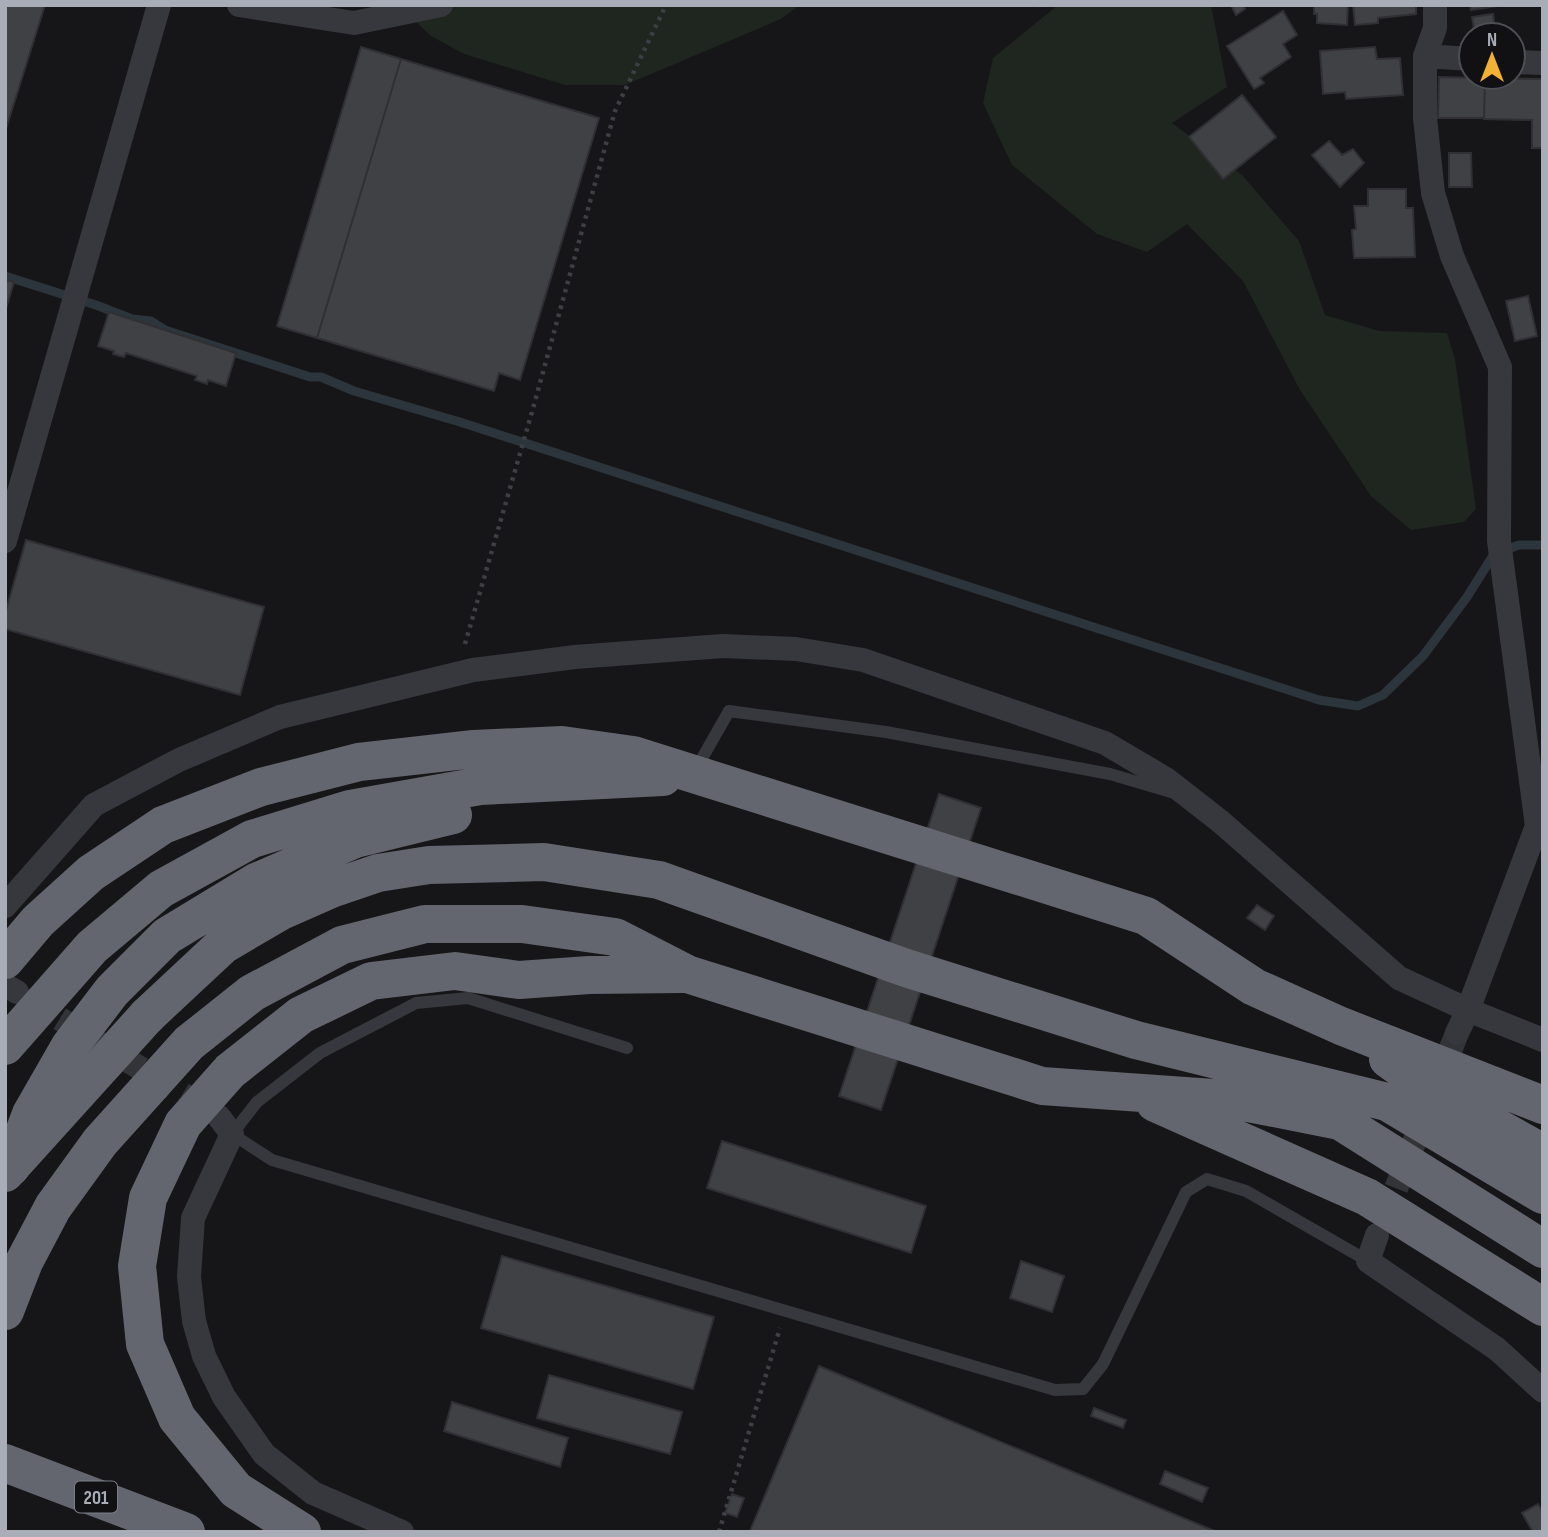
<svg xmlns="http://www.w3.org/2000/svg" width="1548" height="1537" font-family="'Sofia Sans Condensed',sans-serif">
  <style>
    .green { fill: #1e261f }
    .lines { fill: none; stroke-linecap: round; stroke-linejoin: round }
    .stream { stroke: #2c353c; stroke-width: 9 }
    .building { fill: #404145; stroke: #303034; stroke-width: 2 }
    .street-tunnel { stroke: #333438; stroke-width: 24; stroke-dasharray: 24 12; stroke-linecap: butt }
    .path { stroke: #3d3f44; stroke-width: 4.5; stroke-dasharray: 3.5 5; stroke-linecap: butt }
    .lane { stroke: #37383d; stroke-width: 12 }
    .street { stroke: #37383d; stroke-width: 24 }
    .highway { stroke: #63666e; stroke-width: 38 }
    .highway-bridge { stroke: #63666e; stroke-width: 38 }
    .labels { text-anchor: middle; stroke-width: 5; stroke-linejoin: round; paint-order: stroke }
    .shield { fill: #111113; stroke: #7b7e86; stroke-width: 2 }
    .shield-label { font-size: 19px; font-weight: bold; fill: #a8adb8 }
  </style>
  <rect width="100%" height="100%" fill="#161618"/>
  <!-- green -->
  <path class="green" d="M398 5H800L781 19 625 85H565L464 54 431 36Z
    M1058 5H1211L1227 87 1172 123 1242 175 1299 241 1325 315 1379 331 1447 333 1455 359 1476 509 1464 522 1411 530 1371 496 1300 390 1243 281 1187 224 1147 252 1097 234 1012 165 983 103 993 58Z"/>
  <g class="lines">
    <!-- stream -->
    <path class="stream" d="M5 276 96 305 132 319 151 321 165 330 310 377H321L354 391 460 422 1319 700 1358 706 1383 695 1423 656 1467 597 1494 554 1519 545H1543"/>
  </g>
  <!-- building -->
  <path class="building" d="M5 5H45L5 132Z
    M1231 5H1243L1245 9 1236 15Z
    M1314 5H1348L1347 25 1317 23V14H1314Z
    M1353 5H1416V14L1378 18V23L1355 25Z
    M1470 5H1503L1471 10Z
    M1283 11 1297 35 1283 44 1291 57 1260 78 1264 83 1254 89 1227 46Z
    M1493 14 1496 35H1475L1472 17Z
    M361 47 401 59 317 338 277 326Z
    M1375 47 1377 59 1400 58 1403 95 1346 99 1345 92 1323 94 1320 51Z
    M401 59 599 118 520 380 499 373 494 391 317 338Z
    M1439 77 1485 78 1484 118H1438Z
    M1485 78 1543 79V148H1532V120L1484 119Z
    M1242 95 1276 137 1223 179 1189 137Z
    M1329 141 1342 155 1353 149 1364 163 1340 187 1312 155Z
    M1449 153H1471L1472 187H1449Z
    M1368 189H1406V208H1413L1415 257 1354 258 1352 230 1356 229 1354 206H1368Z
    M5 280 14 282 5 312Z
    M1528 296 1537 336 1515 341 1506 301Z
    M109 312 236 353 226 386 208 380 207 384 195 380 197 376 126 353 124 357 113 354 114 351 98 346Z
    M26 540 264 607 240 695 5 629V614Z
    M939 794 981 808 881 1110 839 1096Z
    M1257 905 1274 916 1265 930 1247 918Z
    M722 1141 926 1206 911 1253 707 1188Z
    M502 1256 714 1317 693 1389 481 1328Z
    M1021 1261 1064 1276 1052 1312 1010 1298Z
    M819 1366 1217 1532 750 1531Z
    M549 1375 682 1412 670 1454 537 1418Z
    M452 1402 568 1438 560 1467 444 1431Z
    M1094 1408 1126 1420 1123 1428 1091 1416Z
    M1165 1471 1208 1488 1202 1502 1160 1484Z
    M732 1494 744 1498 737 1517 725 1513Z
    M1538 1504 1543 1512V1532H1533L1522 1513Z"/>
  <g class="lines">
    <!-- street-tunnel -->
    <path class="street-tunnel" d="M29 1000 210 1111
      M1383 1222 1457 1033"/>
    <!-- path -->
    <path class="path" d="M1037 6 1038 5
      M465 644 532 412 615 111 666 5
      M719 1532 780 1328"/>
    <!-- lane -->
    <path class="lane" d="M696 769 729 711 886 732 1110 774 1171 792
      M627 1048 468 998 416 1003 320 1053 257 1102 232 1134 272 1160 1055 1390 1083 1389 1103 1364 1186 1192 1207 1179 1246 1191 1368 1261"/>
    <!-- street -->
    <path class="street" d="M239 5 354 23 441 5
      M1435 5V28L1425 56V118L1433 193 1452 256 1500 367 1499 541 1537 826 1468 1010 1457 1033
      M1425 56 1471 59
      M1513 62 1543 63
      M5 541 159 5
      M5 906 94 805 179 760 280 717 473 670 575 657 723 646 796 649 863 660 1105 743 1166 779 1221 822 1399 978 1468 1010 1543 1040
      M5 985 17 992
      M219 1117 232 1134 193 1218 189 1277 194 1321 204 1356 224 1397 264 1454 313 1493 402 1532
      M1377 1235 1368 1261 1497 1349 1543 1391"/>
    <!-- highway -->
    <path class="highway" d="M5 960 38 921 91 873 163 825 261 787 359 762 474 749 562 745 633 755 1146 916 1254 987 1341 1026 1543 1105
      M147 1016 223 945 281 911 331 889 378 873 429 865 544 862 659 880 906 968 1136 1040 1387 1102 1543 1195
      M5 1046 92 947 161 889 252 839 350 809 480 786 663 777
      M1388 1059 1437 1094 1543 1153
      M1155 1103 1367 1197 1543 1307
      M1317 1112 1340 1121 1543 1249
      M11 1167 31 1114 70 1046 112 991 167 936 256 882 355 839 453 815
      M5 1311 24 1262 53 1207 100 1142 189 1043 252 993 342 945 425 924H522L615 937 687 974 1042 1086 1228 1099 1340 1121
      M5 1463 186 1532
      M302 1532 236 1490 177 1418 145 1344 137 1266 148 1198 183 1124 230 1071 301 1015 371 981 455 971 519 980 589 975 682 974"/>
    <!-- highway-bridge -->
    <path class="highway-bridge" d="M5 1173 147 1016"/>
  </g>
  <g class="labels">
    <!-- shield labels -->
    <rect class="shield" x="75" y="1481.5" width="42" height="31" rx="5"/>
    <g class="shield-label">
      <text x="96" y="1504">201</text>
    </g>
  </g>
  <!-- border -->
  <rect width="1548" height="1537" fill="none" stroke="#a8adb8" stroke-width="14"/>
  <!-- north arrow -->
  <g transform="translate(1492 56)"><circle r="33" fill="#111113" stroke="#4d4f55" stroke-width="2"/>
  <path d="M0-5L12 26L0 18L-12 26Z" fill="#f2b134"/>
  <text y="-10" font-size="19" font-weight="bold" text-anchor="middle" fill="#a8adb8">N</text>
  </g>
</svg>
